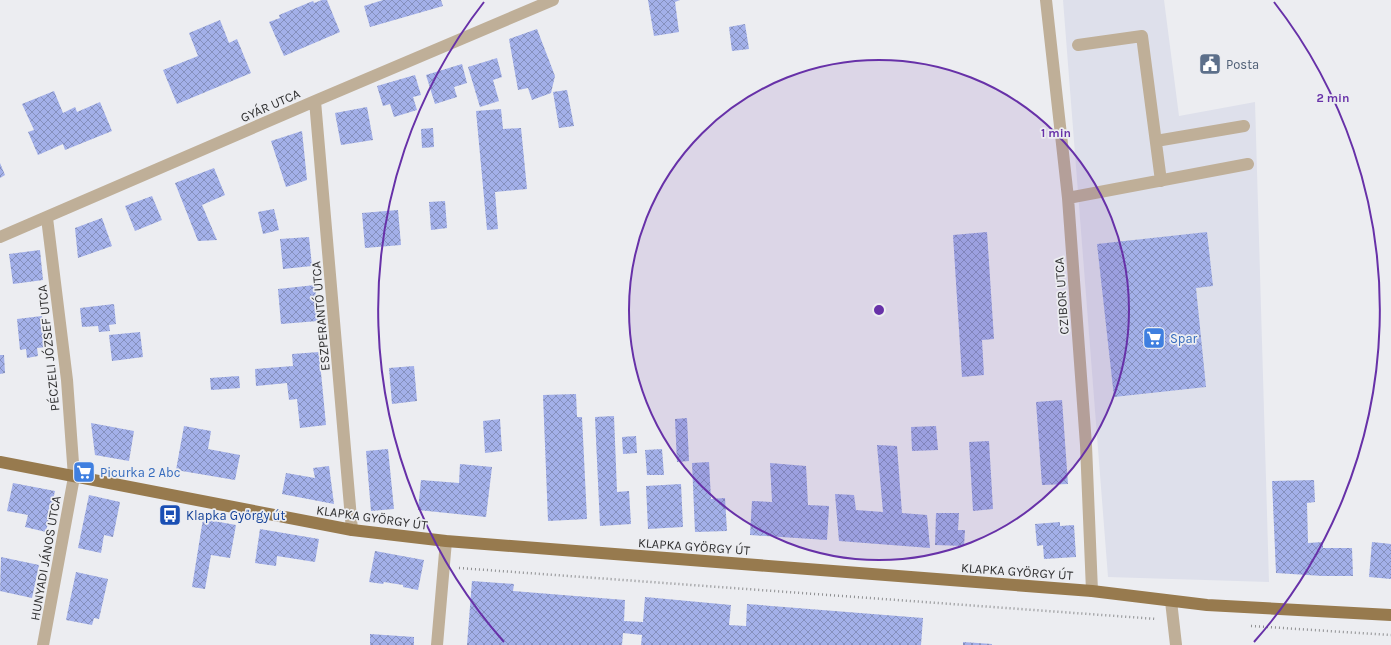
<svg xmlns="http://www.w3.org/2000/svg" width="1391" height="645" font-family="Karla,sans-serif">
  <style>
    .built { fill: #dee0eb }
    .building { fill: url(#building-cross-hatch) }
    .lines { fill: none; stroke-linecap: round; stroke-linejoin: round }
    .path { stroke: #8e8f91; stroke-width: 2.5; stroke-dasharray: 1 3; stroke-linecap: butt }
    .minor { stroke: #bfaf98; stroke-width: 12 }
    .major { stroke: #977a4e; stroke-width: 12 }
    .ring { fill: none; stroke: #6731a8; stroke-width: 2 }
    .labels { text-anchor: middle; stroke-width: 3.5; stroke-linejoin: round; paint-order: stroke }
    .service-label { font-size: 13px; fill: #4e5e75; stroke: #ecedf1; text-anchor: start }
    .street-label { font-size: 13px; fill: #313132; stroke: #ecedf1 }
    .shop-label { font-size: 13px; fill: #366cbe; stroke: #ecedf1; text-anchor: start }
    .transit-label { font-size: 13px; fill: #164399; stroke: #ecedf1; text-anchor: start }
    .centre { fill: #6731a8; stroke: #ecedf1; stroke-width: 2 }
    .ring-label { font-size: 12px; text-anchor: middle; font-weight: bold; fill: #6731a8; stroke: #ecedf1; stroke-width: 3.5; stroke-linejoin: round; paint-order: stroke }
  </style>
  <defs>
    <pattern id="building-cross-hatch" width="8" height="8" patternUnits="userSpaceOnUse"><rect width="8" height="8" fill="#a3b0e9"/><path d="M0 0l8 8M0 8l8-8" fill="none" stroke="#8590bd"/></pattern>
  </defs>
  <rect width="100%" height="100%" fill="#ecedf1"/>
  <!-- built -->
  <path class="built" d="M1063 0H1164L1179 116 1255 102 1269 582 1108 577Z"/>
  <!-- building -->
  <path class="building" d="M322 0H327L340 32 284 56 269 22 280 18 279 15 313 1 314 3Z
    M383 0H441L443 6 370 27 364 6Z
    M648 0H680L675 2 679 32 654 36Z
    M220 20 229 43 237 39 251 73 177 104 163 70 198 56 189 33Z
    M745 24 749 49 732 51 729 27Z
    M537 29 555 76 551 93 532 100 528 88 518 90 509 39Z
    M497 58 502 77 493 80 499 101 480 107 468 67Z
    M462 64 467 83 454 87 457 97 435 104 426 75Z
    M415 75 421 95 413 97 417 110 394 117 390 104 383 106 377 86Z
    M567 90 574 126 559 128 553 92Z
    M54 91 63 113 75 107 77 112 100 102 112 131 65 150 63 144 38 155 28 132 34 130 22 104Z
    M367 107 373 140 341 145 335 113Z
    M501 109 503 129 521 128 527 189 495 192 498 229 487 230 476 111Z
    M433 128 434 147 422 148 421 129Z
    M302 131 307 180 286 187 271 141Z
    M0 163 5 175 0 178Z
    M214 168 225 195 202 205 217 240 198 241 175 183Z
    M152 196 162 220 135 231 125 206Z
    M445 201 447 228 431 230 429 202Z
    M274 209 279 230 263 234 258 212Z
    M398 210 401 245 365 248 362 213Z
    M102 218 112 246 78 258 75 228Z
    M987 232 994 339 982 340 984 375 962 377 953 235Z
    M1207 232 1213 286 1196 288 1206 387 1114 397 1097 244Z
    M309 237 312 266 283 269 280 239Z
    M40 250 43 280 13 284 9 254Z
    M315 285 318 321 281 324 278 289Z
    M114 304 116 324 109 325 110 331 99 332 98 326 82 327 80 308Z
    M42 316 46 347 37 348 38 356 27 358 26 349 20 350 17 319Z
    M140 332 143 357 112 361 109 335Z
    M319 352 326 425 300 428 297 399 289 400 287 383 256 386 255 369 293 366 292 354Z
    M0 355H4L5 373 0 374Z
    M414 366 417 401 392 404 389 368Z
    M239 376 240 388 211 390 210 378Z
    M576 394 577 417H582L587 519 548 521 543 395Z
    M1062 400 1068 484 1042 485 1036 402Z
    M614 416 617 492 629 491 631 524 600 526 595 417Z
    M687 418 689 461 677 462 675 419Z
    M500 419 502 451 485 453 483 421Z
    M91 423 134 431 129 461 95 455Z
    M184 426 211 431 208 449 240 455 235 480 176 470Z
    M936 426 938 450 912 451 911 427Z
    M636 436 637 453 623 454 622 437Z
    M989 441 993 509 973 511 969 442Z
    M877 445 897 446 902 513 927 515 930 548 839 541 835 494 854 495 856 510 883 512Z
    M388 449 394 509 371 511 366 451Z
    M662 449 664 475H647L645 450Z
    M709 462 711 499 725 498 727 531 695 532 692 463Z
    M770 463 806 466 808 505 829 506 827 540 750 535 752 501 772 502Z
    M460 464 492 467 486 517 418 510 421 480 459 483Z
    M329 466 334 504 282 494 286 473 315 478 313 468Z
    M1314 480 1315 502 1307 503 1308 543 1323 542V548H1352L1353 576H1323L1276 573 1272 481Z
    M13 483 55 491 46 532 25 527 28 515 7 511Z
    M681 484 683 527 648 529 646 486Z
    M89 495 120 502 113 537 104 535 101 553 78 548Z
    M936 513H959L958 530H965L964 546 935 545Z
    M203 519 236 525 230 558 211 555 205 589 192 587Z
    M1060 522V526L1074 525 1076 557 1044 559 1043 545 1037 546 1035 524Z
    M260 529 319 539 315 562 277 556 276 566 255 563Z
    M1372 542 1391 544V579L1369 577Z
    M375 551 424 560 418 590 403 587V585L384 582 383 584 369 582Z
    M1 557 39 565 32 598 0 591Z
    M76 572 108 579 99 619 94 618 92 625 66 620Z
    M472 581 514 584 513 591 625 600 624 621 643 622 645 597 731 605 729 625 746 626 747 604 923 618 921 645H641L642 635 623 633 622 645H467Z
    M370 634 414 637V645H370Z
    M963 642 992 644V645H963Z"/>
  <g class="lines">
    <!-- path -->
    <path class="path" d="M459 568 1157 619
      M1251 626 1391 635"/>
    <!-- minor -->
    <path class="minor" d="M1046 0 1068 198 1086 445 1092 591
      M1078 45 1142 36 1161 181
      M315 101 352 530
      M1156 141 1244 126
      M1068 198 1248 164
      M0 237 315 101 553 0
      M1171 601 1176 645
      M43 645 74 477 67 380 47 218
      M437 645 446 541"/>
    <!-- major -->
    <path class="major" d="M0 462 352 530 446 541 1092 591 1207 605 1391 615"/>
  </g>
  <!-- distance rings -->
  <circle cx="879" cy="310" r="250" fill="#6731a8" fill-opacity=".12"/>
  <g class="ring">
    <circle cx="879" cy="310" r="250"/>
    <path d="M504 642A501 501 0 0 1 484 2M1274 2A501 501 0 0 1 1254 642"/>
  </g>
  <!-- icons -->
  <defs>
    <g id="civic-square" transform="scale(1.15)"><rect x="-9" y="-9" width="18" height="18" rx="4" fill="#5c6f8a" stroke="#ecedf1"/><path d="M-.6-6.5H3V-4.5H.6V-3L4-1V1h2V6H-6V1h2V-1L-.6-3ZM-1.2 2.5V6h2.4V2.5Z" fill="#fff"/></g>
    <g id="supermarket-square" transform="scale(1.15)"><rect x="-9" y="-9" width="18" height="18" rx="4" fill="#3f7fe0" stroke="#ecedf1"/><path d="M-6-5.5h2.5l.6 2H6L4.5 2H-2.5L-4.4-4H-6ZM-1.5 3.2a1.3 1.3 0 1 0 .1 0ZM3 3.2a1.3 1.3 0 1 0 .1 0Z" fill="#fff"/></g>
    <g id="bus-square" transform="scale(1.15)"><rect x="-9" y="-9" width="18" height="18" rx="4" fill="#1a4fb4" stroke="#ecedf1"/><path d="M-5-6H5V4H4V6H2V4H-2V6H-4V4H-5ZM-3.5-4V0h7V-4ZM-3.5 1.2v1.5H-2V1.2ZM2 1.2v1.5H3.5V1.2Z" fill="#fff"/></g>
  </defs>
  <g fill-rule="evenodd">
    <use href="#civic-square" x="1210" y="64"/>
    <use href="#supermarket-square" x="1154" y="338"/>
    <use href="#supermarket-square" x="84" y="472"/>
    <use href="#bus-square" x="170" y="515"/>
  </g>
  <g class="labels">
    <!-- service labels -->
    <g class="service-label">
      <text x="1226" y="69">Posta</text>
    </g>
    <!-- street labels -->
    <g class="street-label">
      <text transform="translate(270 105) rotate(-24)" y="5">GYÁR UTCA</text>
      <text transform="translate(1061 296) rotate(-94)" y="5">CZIBOR UTCA</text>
      <text transform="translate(320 316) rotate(-95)" y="5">ESZPERANTÓ UTCA</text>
      <text transform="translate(48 348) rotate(-96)" y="5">PÉCZELI JÓZSEF UTCA</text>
      <text transform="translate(372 517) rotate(8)" y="5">KLAPKA GYÖRGY ÚT</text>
      <text transform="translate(694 546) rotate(4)" y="5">KLAPKA GYÖRGY ÚT</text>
      <text transform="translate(45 558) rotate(-80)" y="5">HUNYADI JÁNOS UTCA</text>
      <text transform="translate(1017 571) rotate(4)" y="5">KLAPKA GYÖRGY ÚT</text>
    </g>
    <!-- shop labels -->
    <g class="shop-label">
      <text x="1170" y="343">Spar</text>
      <text x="100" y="477">Picurka 2 Abc</text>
    </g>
    <!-- transit labels -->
    <g class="transit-label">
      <text x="186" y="520">Klapka Győrgy út</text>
    </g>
  </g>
  <circle cx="879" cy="310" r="6" class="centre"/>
  <g class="ring-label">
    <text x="1333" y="102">2 min</text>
    <text x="1056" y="137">1 min</text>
  </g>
</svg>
